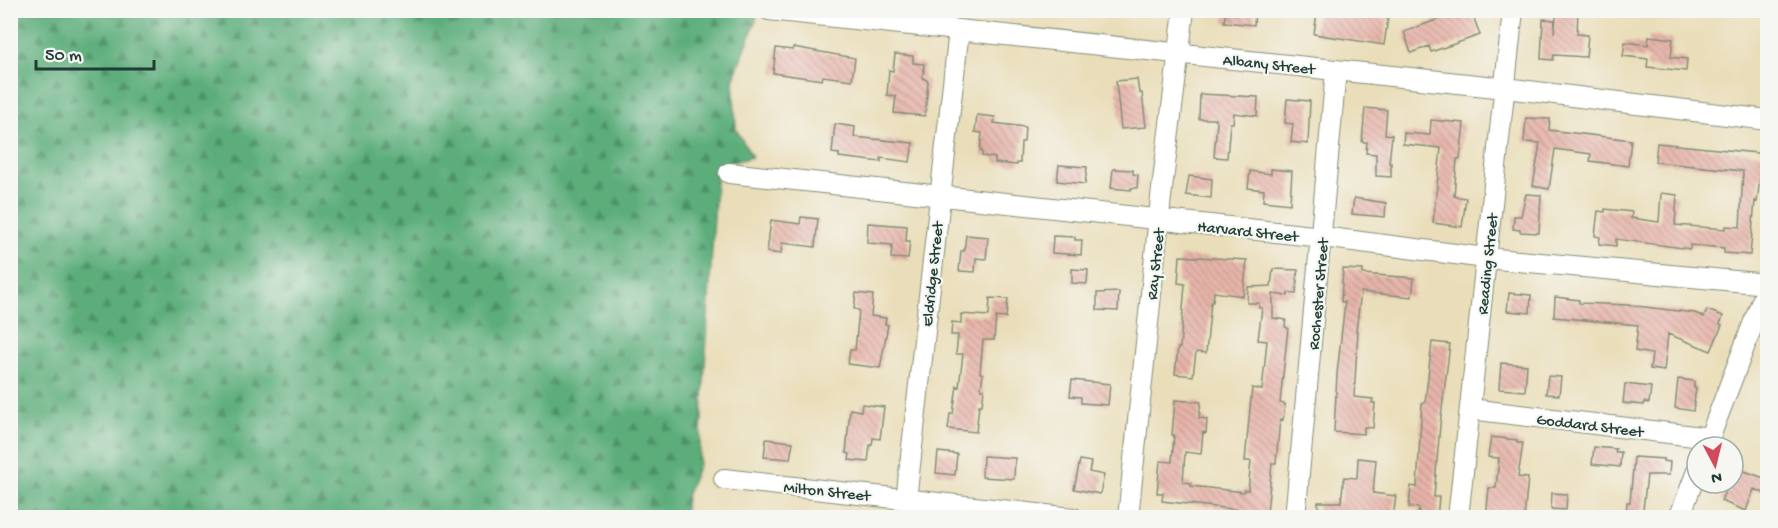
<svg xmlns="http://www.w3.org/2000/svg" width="1778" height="528" font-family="'Gochi Hand',sans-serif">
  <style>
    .forest { fill: url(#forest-firs); stroke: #3d7557; stroke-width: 1.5 }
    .building { fill: url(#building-back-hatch) }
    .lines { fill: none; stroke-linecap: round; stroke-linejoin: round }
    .minor-casing { stroke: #848e77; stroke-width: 22 }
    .minor { stroke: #fff; stroke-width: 20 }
    .labels { text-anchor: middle; stroke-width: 4.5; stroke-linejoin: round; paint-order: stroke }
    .street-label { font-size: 16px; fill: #1f3d34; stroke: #f6f6f2 }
  </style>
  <defs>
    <pattern id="forest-firs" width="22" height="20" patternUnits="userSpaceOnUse" patternTransform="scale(1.5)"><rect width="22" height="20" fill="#5bad7a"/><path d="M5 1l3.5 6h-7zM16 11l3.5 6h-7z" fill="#4b8e65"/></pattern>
    <pattern id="building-back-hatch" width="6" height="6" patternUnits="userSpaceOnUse" patternTransform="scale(1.5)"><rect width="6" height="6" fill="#e8b5aa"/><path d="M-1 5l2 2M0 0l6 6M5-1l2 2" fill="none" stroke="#bb948b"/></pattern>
  </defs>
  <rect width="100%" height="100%" fill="#f6f6f2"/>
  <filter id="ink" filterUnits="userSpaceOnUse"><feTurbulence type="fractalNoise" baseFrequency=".0167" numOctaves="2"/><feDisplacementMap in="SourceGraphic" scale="12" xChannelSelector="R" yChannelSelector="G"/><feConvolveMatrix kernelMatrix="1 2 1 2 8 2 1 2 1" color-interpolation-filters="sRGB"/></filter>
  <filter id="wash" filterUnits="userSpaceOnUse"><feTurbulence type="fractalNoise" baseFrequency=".008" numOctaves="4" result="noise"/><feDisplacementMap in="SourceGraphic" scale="24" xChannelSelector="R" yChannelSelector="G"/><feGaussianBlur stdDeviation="1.35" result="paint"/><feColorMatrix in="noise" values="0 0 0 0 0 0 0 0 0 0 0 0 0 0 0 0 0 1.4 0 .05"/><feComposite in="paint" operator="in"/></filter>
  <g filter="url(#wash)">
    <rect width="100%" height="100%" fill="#eadeba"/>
    <!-- forest -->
    <path class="forest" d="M10 11H758L755 23 733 80 736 129 752 157 717 166 699 464 686 496 684 517H11Z"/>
    <g id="blocks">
      <!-- building -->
      <path class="building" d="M1226 10H1255L1254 25 1224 22Z
        M1328 10 1388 18 1384 45 1314 34 1317 13 1327 14Z
        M1463 10H1471L1480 35 1431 52 1429 46 1411 53 1404 32Z
        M1557 10H1578L1577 34 1588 35 1586 57 1554 55 1553 60 1541 59 1543 19 1555 20 1554 33Z
        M1649 36 1673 39 1671 57 1687 59 1686 71 1647 67 1648 59 1623 56 1625 42 1648 45Z
        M793 47 855 58 852 80 823 76 822 80 773 73 776 48 793 50Z
        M895 54 913 56V63L924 64 923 78 928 81 925 116 894 113 896 96 887 95 889 70 893 71Z
        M1137 79 1139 93H1142L1146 127 1121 129 1116 81Z
        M1200 94 1258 97 1257 116 1234 113 1233 123H1230L1227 158 1214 157 1217 122 1216 119H1199Z
        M1287 99 1310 101 1308 144 1291 142 1293 124 1285 123Z
        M1365 108 1387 110 1385 134 1392 135 1389 163H1391V177L1376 176V154L1366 153 1367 142H1362Z
        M977 115 995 117 994 123 1025 127 1024 142H1021L1020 163H1017V165L995 163V158L982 156V151H980L982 133 975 132Z
        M1526 118 1550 119 1549 130 1631 140 1628 166 1590 161 1591 154 1555 149 1549 189 1533 186 1540 143 1524 142Z
        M1431 120 1464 123 1460 159H1457L1454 196 1466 198 1462 227 1433 223 1441 148 1403 144 1404 133 1430 135Z
        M835 124 855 127 854 137 913 143 910 162 881 158V162L839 157V154L832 153Z
        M1657 143 1767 154V179L1760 178 1757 202 1755 201 1750 255 1724 253V248L1690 245V249L1616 239V246L1599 244 1600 237 1595 236 1598 211 1605 212V209L1632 212 1631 218 1659 222 1661 193 1677 195 1675 225 1726 229V226L1740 227 1743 171 1655 162Z
        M1059 165 1087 167 1085 184 1057 181Z
        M1113 169 1133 170V174L1138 175 1137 188H1131V190L1111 188Z
        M1271 169 1292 171 1290 204 1263 201 1264 190 1248 188 1250 171 1271 174Z
        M1189 176 1212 179 1211 198 1186 195Z
        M1526 194 1541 195 1539 233 1520 232V230L1513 229 1514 216H1521Z
        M1354 198 1386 203 1385 217 1352 214Z
        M801 217 818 219 815 247 782 243 781 254 767 252 771 220 800 224Z
        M868 223 907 226 906 241H910L908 259 891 258 892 245 867 243Z
        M966 235 988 237 986 259 976 258 975 272 959 271 961 251H964Z
        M1053 236 1075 237V240H1082L1081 255 1052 253Z
        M1180 256 1247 260 1243 296 1214 292 1213 302H1211L1206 353 1196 352 1193 376 1175 374 1178 348H1180L1185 284 1178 283Z
        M1072 269 1088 270 1087 284 1072 283Z
        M1273 269 1298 270 1296 294 1288 293V296L1273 294V318L1286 320 1285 327 1288 328 1280 403 1285 404 1283 420 1280 419 1276 463H1272L1267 513 1162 501 1163 493H1157L1160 461 1172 462 1174 435H1172L1175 400 1201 402 1199 418 1207 419 1206 433 1203 432 1201 454 1185 452 1183 482 1191 483V486L1244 492V490H1248L1251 461H1245L1252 388 1262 390 1267 341 1258 340 1262 308H1259V303H1247L1248 287 1271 286Z
        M1343 269 1363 270V274L1414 278 1412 297 1361 292 1356 331H1358L1354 397 1373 399 1372 403H1375L1373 428 1364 427V434L1334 432 1337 374 1345 302H1341Z
        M1119 292 1118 311 1097 310V293Z
        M856 293 873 295 871 316 886 318 885 324 888 325 880 368 848 364 850 350H855L859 310 854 309Z
        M1509 293 1531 295 1530 313 1507 311Z
        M1555 297 1579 300V303L1628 305 1695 313 1704 317 1707 310 1723 316 1720 324 1722 325 1711 351 1668 334 1664 371 1650 369 1652 354 1635 351 1638 325 1554 317Z
        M990 298 1008 299 1006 318 996 317 994 340H983L980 373 983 374 981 389H984L982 405H979L976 432 948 429 950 414H953L957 386 959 387 963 354H956L958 335H951L952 322 961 323V314L989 316Z
        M1432 342 1450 344 1440 425 1434 497H1439L1437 518H1418L1419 508 1409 507 1411 486 1417 487 1422 403H1425Z
        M1501 363 1527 365 1525 391 1499 389Z
        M1548 376 1561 377 1559 395 1546 394Z
        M1678 379 1694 381V388H1696L1693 411 1675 408Z
        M1072 380 1110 384 1108 405 1081 403V397L1070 396Z
        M1625 384 1651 387 1649 403 1644 402V405L1623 403Z
        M862 404 884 407 880 439 873 438 872 445H870L868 462 849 460 850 454 846 453 850 409 861 411Z
        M1491 437 1517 440V443H1523L1518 477 1528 478 1524 518H1486L1489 488H1496L1499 458 1488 457Z
        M766 439 793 442 790 459 764 457Z
        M1594 447 1616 449 1615 452H1621L1620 467 1592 464Z
        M938 452 957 454 955 475 936 473Z
        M983 456 1015 458 1014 479 982 477Z
        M1634 457 1664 459 1663 461 1670 462 1669 475H1647L1642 518 1626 517 1627 502H1630Z
        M1358 458 1376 460 1373 493 1396 496 1393 518H1318V502H1341L1344 477 1357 478Z
        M1080 460 1091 462 1089 472 1104 475 1100 494 1074 489Z
        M1733 467 1767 479 1764 493 1754 489 1746 511 1721 501 1728 483H1733Z
        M1552 493 1567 494 1566 510 1551 509Z"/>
    </g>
  </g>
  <g filter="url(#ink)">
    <use href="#blocks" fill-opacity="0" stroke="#848e77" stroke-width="1.5"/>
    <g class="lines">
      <!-- minor casing -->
      <g class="minor-casing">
        <path id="minor" d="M769 10 1505 88 1768 120
          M729 173 1322 237 1486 258 1768 284
          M1470 409 1710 438
          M1706 447 1768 285
          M724 479 1073 518
          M904 518 959 30
          M1128 518 1161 197 1184 10
          M1295 518 1336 70
          M1458 518 1513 10
          M1679 518 1697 471"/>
      </g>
      <!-- minor -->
      <use href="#minor" class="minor"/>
    </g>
  </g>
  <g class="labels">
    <!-- street labels -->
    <g class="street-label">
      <text transform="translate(1269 63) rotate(6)" y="6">Albany Street</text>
      <text transform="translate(1248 230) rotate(6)" y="6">Harvard Street</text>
      <text transform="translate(1154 264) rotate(-84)" y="6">Ray Street</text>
      <text transform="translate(1486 264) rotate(-84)" y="6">Reading Street</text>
      <text transform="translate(931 274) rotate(-84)" y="6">Eldridge Street</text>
      <text transform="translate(1317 294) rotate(-85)" y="6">Rochester Street</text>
      <text transform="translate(1590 424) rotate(7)" y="6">Goddard Street</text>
      <text transform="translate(827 490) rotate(6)" y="6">Milton Street</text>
    </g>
  </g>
  <!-- margin -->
  <rect width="1778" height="528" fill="none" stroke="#f6f6f2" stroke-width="36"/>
  <!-- north arrow -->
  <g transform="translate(1715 465) rotate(173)"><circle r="28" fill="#f6f6f2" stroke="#a0aca6" stroke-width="1.5"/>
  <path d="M0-4.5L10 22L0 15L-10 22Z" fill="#d1495b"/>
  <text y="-9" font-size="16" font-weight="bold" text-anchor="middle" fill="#1f3d34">N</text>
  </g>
  <!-- scale -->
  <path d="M36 60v9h118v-9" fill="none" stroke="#1f3d34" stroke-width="3"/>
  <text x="45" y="60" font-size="18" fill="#1f3d34" stroke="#f6f6f2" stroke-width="4.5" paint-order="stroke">50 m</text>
</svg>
